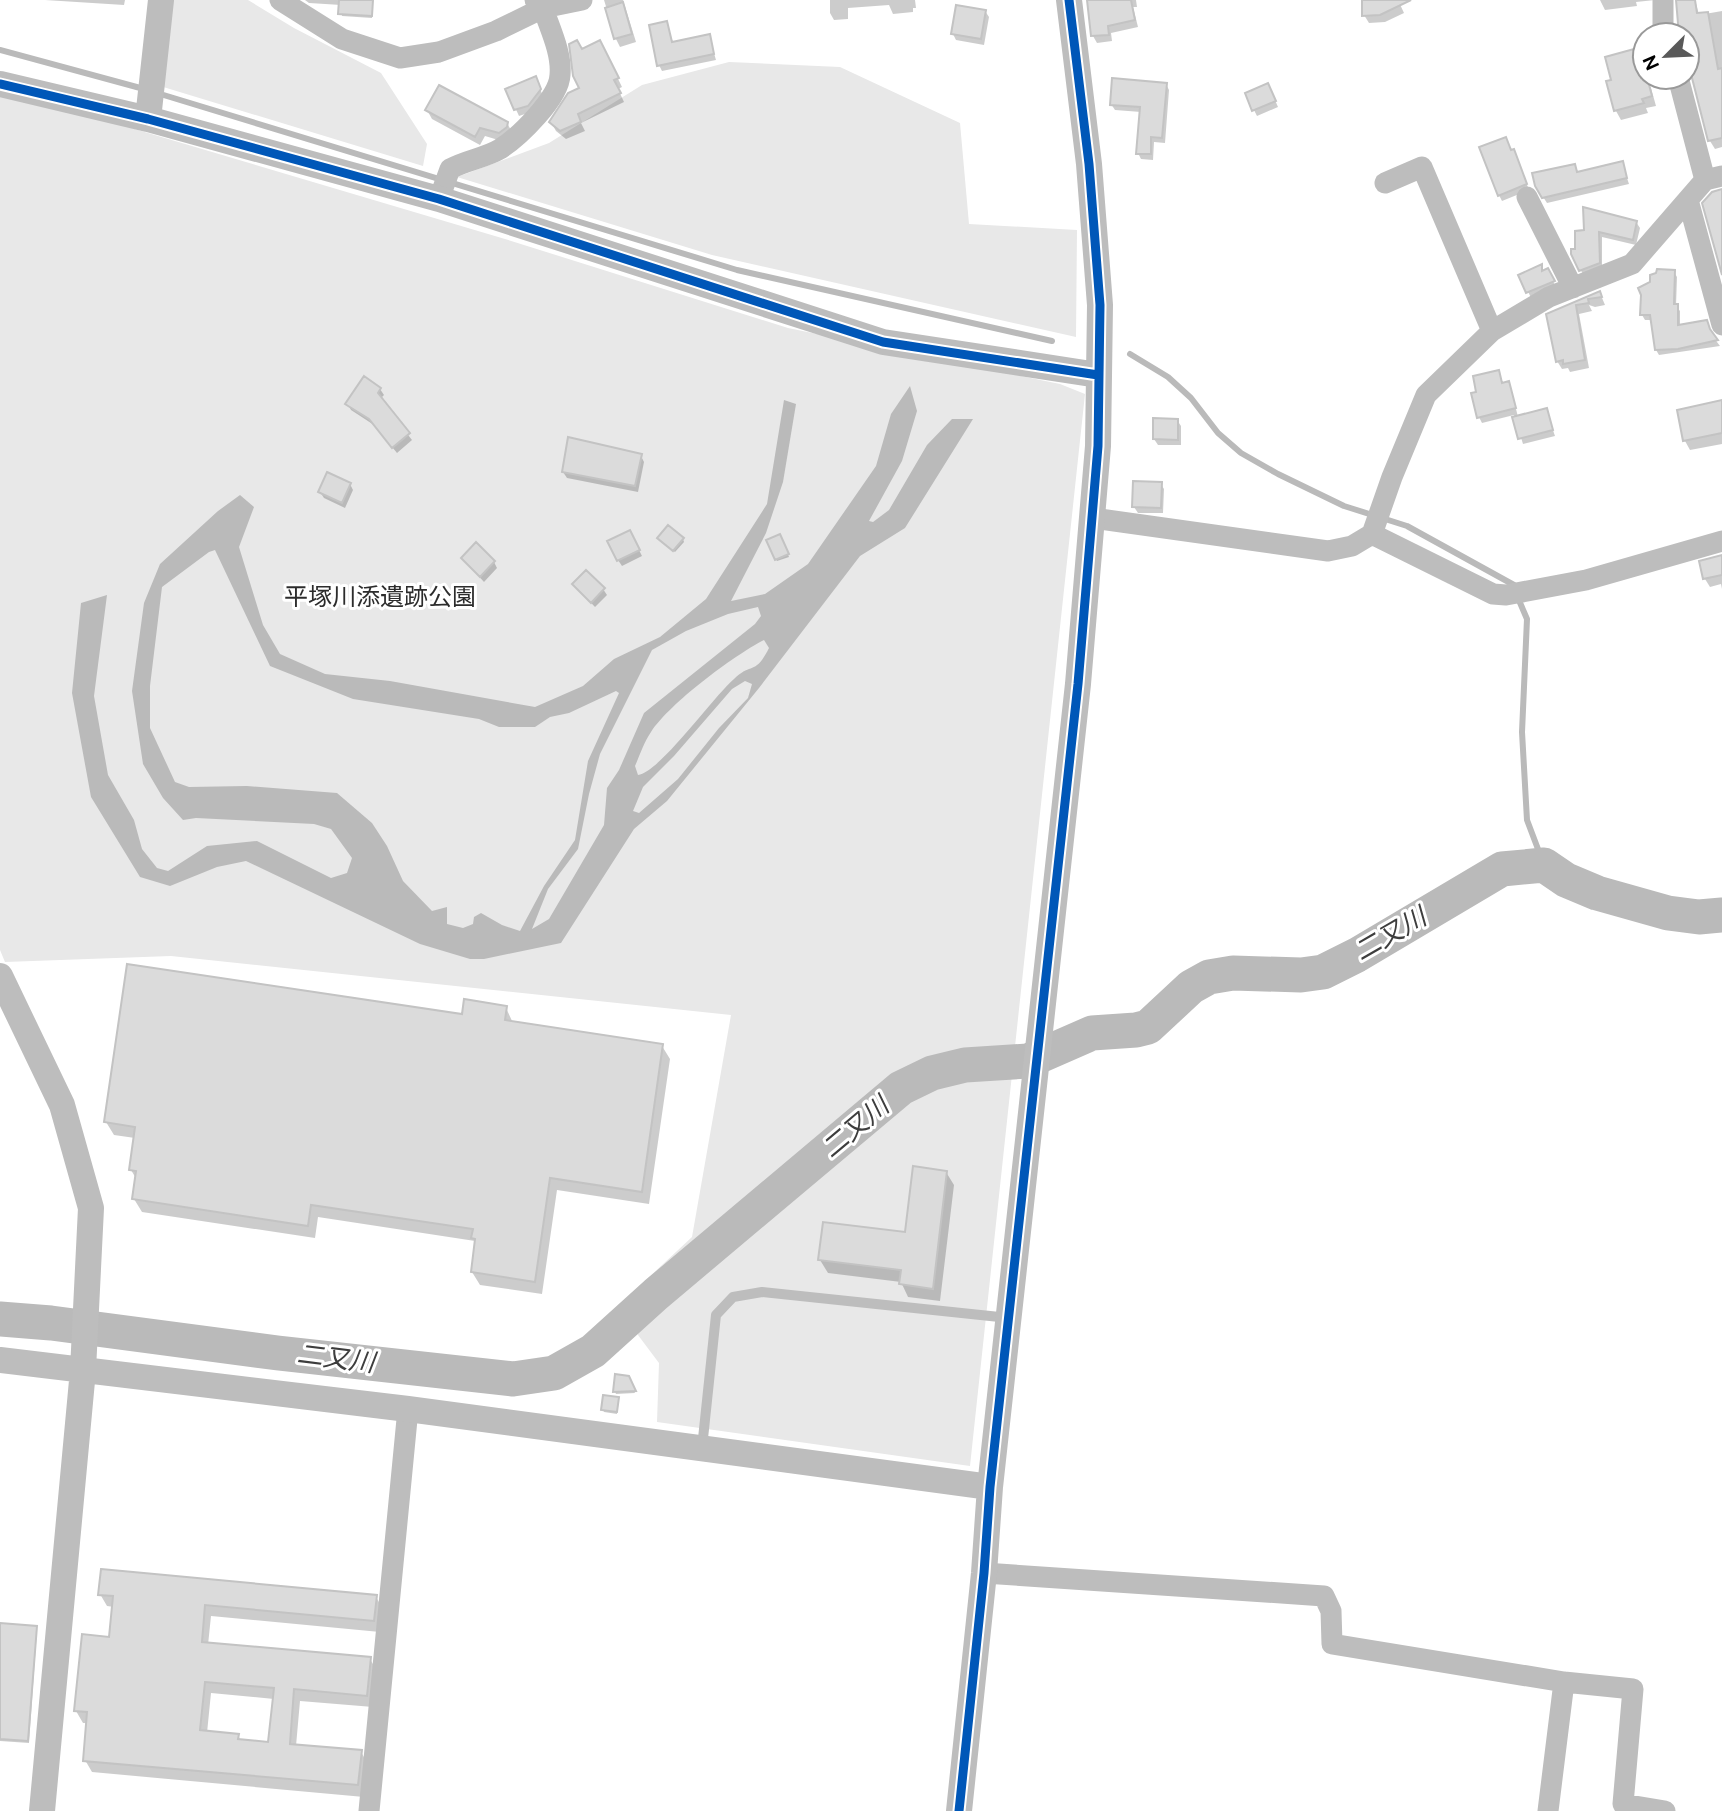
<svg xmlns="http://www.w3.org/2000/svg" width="1722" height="1811" font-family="Ubuntu,'Noto Sans JP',sans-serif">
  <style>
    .green { fill: #e8e8e8 }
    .water { fill: #bababa; fill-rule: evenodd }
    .shadow { fill: #0003; fill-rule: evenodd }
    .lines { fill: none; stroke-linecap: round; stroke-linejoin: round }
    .stream { stroke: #bababa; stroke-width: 6 }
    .river { stroke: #bababa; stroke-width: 35 }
    .building { fill: #dbdbdb; stroke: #c3c3c3; stroke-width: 2; fill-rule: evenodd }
    .service { stroke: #bdbdbd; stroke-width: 10 }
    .minor { stroke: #bdbdbd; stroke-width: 21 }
    .tertiary { stroke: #bdbdbd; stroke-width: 26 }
    .cycleway-casing { stroke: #fff; stroke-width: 13 }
    .cycleway { stroke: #0057b8; stroke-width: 9 }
    .labels { text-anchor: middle; stroke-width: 6; stroke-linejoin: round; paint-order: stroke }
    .park-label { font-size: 24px; fill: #2c2c2c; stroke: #fff }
    .water-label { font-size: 26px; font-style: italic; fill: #3d3d3d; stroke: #fff }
  </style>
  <rect width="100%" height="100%" fill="#fff"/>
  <!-- green -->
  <path class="green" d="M171 0H248L294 28 381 73 427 144 423 166 160 86Z
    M729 62 840 67 960 123 969 224 1077 230 1076 337 712 255 457 177 549 143 642 85Z
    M0 95 121 125 505 239 788 328 1060 384 1085 394 970 1466 657 1422 659 1363 617 1307 692 1237 731 1015 171 956 5 962 0 950Z"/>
  <!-- water -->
  <path class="water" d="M910 386 917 411 902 461 869 521 873 522 889 510 927 445 952 419H973L905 528 860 556 759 688 667 801 634 829 561 943 484 959H470L420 944 246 861 217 867 170 886 140 877 91 797 72 693 81 603 107 595 94 696 108 775 134 820 142 849 157 868 168 871 207 846 257 841 331 878 347 873 352 858 331 829 314 824 196 818 183 820 163 798 143 764 132 691 144 603 160 564 218 511 240 495 254 507 239 547 263 625 280 654 325 674 390 681 535 707 583 686 614 659 660 637 706 599 767 504 784 400 796 404 783 482 766 533 731 601 765 594 808 564 876 466 891 414ZM215 550 270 666 353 699 479 719 499 727H535L550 717 569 713 616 691 619 693 588 761 575 840 544 886 520 931 502 925 481 913 474 917 473 924 463 928 447 924V907L432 911 403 881 387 846 372 823 337 793 247 786 189 787 175 782 150 728V686L162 587 209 552ZM758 607 761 616 755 624 644 713 619 770 607 788 604 825 549 919 532 929 548 889 578 849 589 794 600 754 652 650 686 631 728 614ZM764 640 769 648C755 676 751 662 734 679 713 697 660 772 638 775L635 766C640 755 644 742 651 732 670 703 733 656 764 640ZM745 681 752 684 748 698 719 728 678 779 639 813 633 811 643 787 674 756 732 689Z"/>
  <!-- shadow -->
  <path class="shadow" d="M45 0H125L124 5Z
    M305 0H373L372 18 342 16 341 5 309 3Z
    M604 0H623L636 42 620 47 616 39Z
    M830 0H915L916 8H913V12L893 14 889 5 848 8V19L834 20 830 13Z
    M1089 0H1136L1137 7H1133L1138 27 1111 33 1112 41 1097 43 1093 36Z
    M1364 0H1398L1404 13 1385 22 1369 23 1364 15Z
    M1600 0H1655L1636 2 1637 6 1605 10Z
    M1677 0H1695L1699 15 1722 11V147L1715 149 1710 141 1687 50V35H1680Z
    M985 11 989 17 984 45 956 40 953 34Z
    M666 23 673 44 709 36 716 60 662 71 659 65Z
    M604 50 622 87 618 89 624 102 581 123 585 131 566 139 556 131 551 122 582 89 581 51Z
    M1633 51 1638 60 1643 79 1646 78 1651 88 1656 106 1646 108 1648 113 1621 120 1616 111Z
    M538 84 543 96 531 112 519 116 507 90Z
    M1166 84 1169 90 1165 143 1154 142 1153 160 1141 159 1138 153 1141 112 1115 110 1111 104Z
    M1271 91 1278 107 1257 116 1254 110Z
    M427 110 507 123 512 132 505 142 485 136 480 145 432 119Z
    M1511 152 1516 157 1529 190 1502 201 1499 195Z
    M1622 163 1629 184 1547 203 1536 186 1574 166 1578 174Z
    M1636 222 1640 228 1636 245 1602 237V269L1584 276 1572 254 1577 250 1586 232Z
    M1547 270 1556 287 1531 298 1521 276Z
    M1674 272 1677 277 1676 306 1680 311V327L1711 334 1720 346 1659 355 1656 350 1652 320H1645L1642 315Z
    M1600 293 1605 305 1595 307 1589 305 1592 311 1579 314 1589 368 1570 372 1568 368 1562 369 1557 361 1548 315Z
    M1498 372 1503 384 1508 383 1511 389 1518 417 1546 410 1555 436 1523 444 1514 415 1482 423 1479 417Z
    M380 389 384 395 380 399 412 440 397 453 374 425 351 410 348 404Z
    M1722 402V444L1690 450 1685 441 1679 411Z
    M1177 420 1181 426V445H1158L1154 439Z
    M641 456 644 462 638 492 567 478 563 472Z
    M350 484 353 490 345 508 324 498 320 492Z
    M1161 484 1164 489 1163 513H1138L1134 507Z
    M780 536 789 557 777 561 768 541Z
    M633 538 642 556 622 566 618 560Z
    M683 539 684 542 675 552 661 540Z
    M1722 556V589L1721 584 1710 587 1705 579Z
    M463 559 494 562 497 568 484 582Z
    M574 585 603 589 607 595 595 607Z
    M506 1008 513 1023 662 1046 670 1059 649 1204 557 1190 542 1294 480 1285 472 1272 475 1241 318 1217 315 1238 142 1212 134 1199 137 1180 131 1170 135 1138 114 1135 106 1122 463 1016Z
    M946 1172 954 1185 940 1301 908 1297 901 1282 828 1273 820 1260 907 1234Z
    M628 1377 635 1393 616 1394 615 1392Z
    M617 1398V1414L604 1412 603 1410Z
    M100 1594 376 1597 383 1609 380 1632 211 1616 208 1645 370 1659 377 1671 373 1707 300 1701 296 1746 361 1752 368 1764 364 1797 92 1772 85 1760 88 1723H83L76 1711 111 1638 114 1607 107 1606ZM211 1693 274 1699 270 1744 241 1741 238 1735 207 1733Z
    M0 1625 36 1627 37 1630 29 1743 0 1741Z"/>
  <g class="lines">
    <!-- stream -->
    <path class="stream" d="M0 50 144 89
      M157 93 737 270 1052 341
      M1130 354 1168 377 1191 398 1218 433 1241 453 1278 474 1344 506 1407 526 1514 585 1515 587
      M1518 598 1527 619 1522 732 1527 820 1544 865"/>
    <!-- river -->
    <path class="river" d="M0 1319 51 1323 278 1353 513 1379 554 1373 593 1351 656 1294 901 1088 932 1073 965 1065 1028 1061 1092 1033 1136 1030 1148 1027 1191 987 1209 977 1233 973 1301 975 1323 972 1357 955 1502 869 1544 865 1566 880 1597 893 1668 913 1699 917 1722 915"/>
  </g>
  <!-- building -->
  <path class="building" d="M339 0H373L372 16 338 14Z
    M1087 0H1131L1135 20 1108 26 1109 35 1091 36Z
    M1362 0H1411L1380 15 1362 16Z
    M1676 0H1695L1697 13 1708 12 1718 69 1722 68V138L1708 141 1691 74 1687 68V35H1679Z
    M623 2 632 34 614 39 605 8Z
    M956 5 986 10 981 39 951 34Z
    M667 21 672 42 710 34 714 54 657 66 649 25Z
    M577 40 582 49 600 40 619 78 614 80 621 93 578 114 581 122 560 131 549 122 568 93 579 88 573 76 569 44Z
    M1634 49 1641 78 1647 77 1652 96 1642 99 1644 103 1614 111 1606 81 1611 80 1605 57Z
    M536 76 541 89 528 106 514 110 505 89Z
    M1112 78 1167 83 1162 138 1151 137V154H1136L1140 107 1110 105Z
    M1268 83 1276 101 1252 111 1245 93Z
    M439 85 508 122 507 127 499 133 480 128 475 137 425 110Z
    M1506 137 1511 150 1514 149 1527 184 1498 196 1479 147Z
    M1623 161 1627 178 1542 198 1535 186 1532 173 1575 164 1577 172Z
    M1722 189V275L1702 203 1712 192Z
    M1583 207 1637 221 1633 240 1599 232 1600 263 1579 271 1571 254V249H1575V231L1584 230Z
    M1542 264V271L1548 268 1555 281 1526 293 1518 275Z
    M1657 269 1675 270 1674 304H1678V325L1707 320 1710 329 1718 340 1678 349 1655 350 1650 315H1640L1641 295 1638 288 1650 282V275L1656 273Z
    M1600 291 1602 297 1588 299 1589 303 1576 305 1585 360 1563 364V360L1556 362 1546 314Z
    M1499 370 1502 383 1509 381 1516 408 1477 418 1471 393 1476 392 1473 376Z
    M364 376 381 388 378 393 410 433 392 448 369 419 345 404Z
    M1722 400V433L1683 441 1677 410Z
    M1547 408 1553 430 1518 439 1512 417Z
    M1153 418 1178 419V440L1153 439Z
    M568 437 642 454 635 486 562 472Z
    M327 472 351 483 342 503 318 492Z
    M1133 481 1162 482 1161 508 1132 507Z
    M668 525 684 538 673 551 657 538Z
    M630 530 640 550 617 561 607 541Z
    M780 534 789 554 775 560 766 540Z
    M476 542 495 561 480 577 461 558Z
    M1722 555V575L1703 579 1699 561Z
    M586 570 605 588 591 603 572 584Z
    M127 964 462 1014 464 999 507 1006 505 1020 663 1044 642 1192 550 1178 535 1282 471 1272 475 1239 471 1238 473 1229 311 1205 308 1226 132 1199 136 1171 129 1170 135 1127 104 1122Z
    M913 1166 947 1171 933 1289 899 1284 901 1270 818 1260 823 1222 905 1232Z
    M615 1374 629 1376 636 1391 613 1392Z
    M603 1395 619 1397 617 1412 601 1410Z
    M101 1569 377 1595 374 1621 205 1605 202 1642 371 1657 367 1696 294 1689 290 1744 362 1750 358 1785 83 1761 87 1712 74 1711 82 1634 109 1637 113 1596 98 1595ZM205 1682 274 1688 268 1742 238 1739 239 1734 200 1730Z
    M0 1623 37 1626 28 1741 0 1739Z"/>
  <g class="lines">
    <!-- service -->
    <path class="service" d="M702 1448 716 1315 733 1297 762 1292 1009 1318"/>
    <!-- minor -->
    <path class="minor" d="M280 0 342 39 400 58 439 52 496 31 543 8C550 29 562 53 560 75 559 98 519 137 500 149 485 158 466 160 450 169L439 199
      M535 0 543 8 582 0
      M1663 0V24L1666 35
      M1678 77 1705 180
      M1385 183 1422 167 1492 331
      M1527 197 1573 288
      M1688 200 1722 325
      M1093 518 1328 551 1352 546 1372 534 1392 477 1426 395 1492 331 1549 297 1632 264 1705 180 1722 176
      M1372 534 1493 594 1506 595 1586 580 1722 541
      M984 1573 1324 1596 1331 1611 1332 1644 1564 1682 1633 1689 1623 1804 1665 1811
      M369 1811 408 1409
      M1548 1811 1564 1682"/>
    <!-- tertiary -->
    <path class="tertiary" d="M0 84 148 119 439 199 883 342 1098 375
      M148 119 161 0
      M0 976 62 1105 91 1208 83 1370 42 1811
      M0 1360 408 1409 990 1487
      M959 1811 984 1573 990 1487 1078 684 1098 446 1100 305 1089 164 1069 0"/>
    <!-- cycleway casing -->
    <g class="cycleway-casing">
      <path id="cycleway" d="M0 84 148 119 439 199 883 342 1098 375
        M959 1811 984 1573 990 1487 1078 684 1098 446 1100 305 1089 164 1069 0"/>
    </g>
    <!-- cycleway -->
    <use href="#cycleway" class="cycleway"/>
  </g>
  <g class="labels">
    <!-- park labels -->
    <g class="park-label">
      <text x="380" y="605">平塚川添遺跡公園</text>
    </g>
    <!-- water labels -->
    <g class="water-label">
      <text transform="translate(1390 934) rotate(-30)" y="9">二又川</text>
      <text transform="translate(855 1127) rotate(-40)" y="9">二又川</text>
      <text transform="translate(336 1358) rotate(7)" y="9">二又川</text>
    </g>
  </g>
  <!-- north arrow -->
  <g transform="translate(1666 56) rotate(246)"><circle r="33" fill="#ffffff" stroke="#999999" stroke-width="2"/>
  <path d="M0-5L12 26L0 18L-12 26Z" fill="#595959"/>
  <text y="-10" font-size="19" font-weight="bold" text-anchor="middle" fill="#000000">N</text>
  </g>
</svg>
